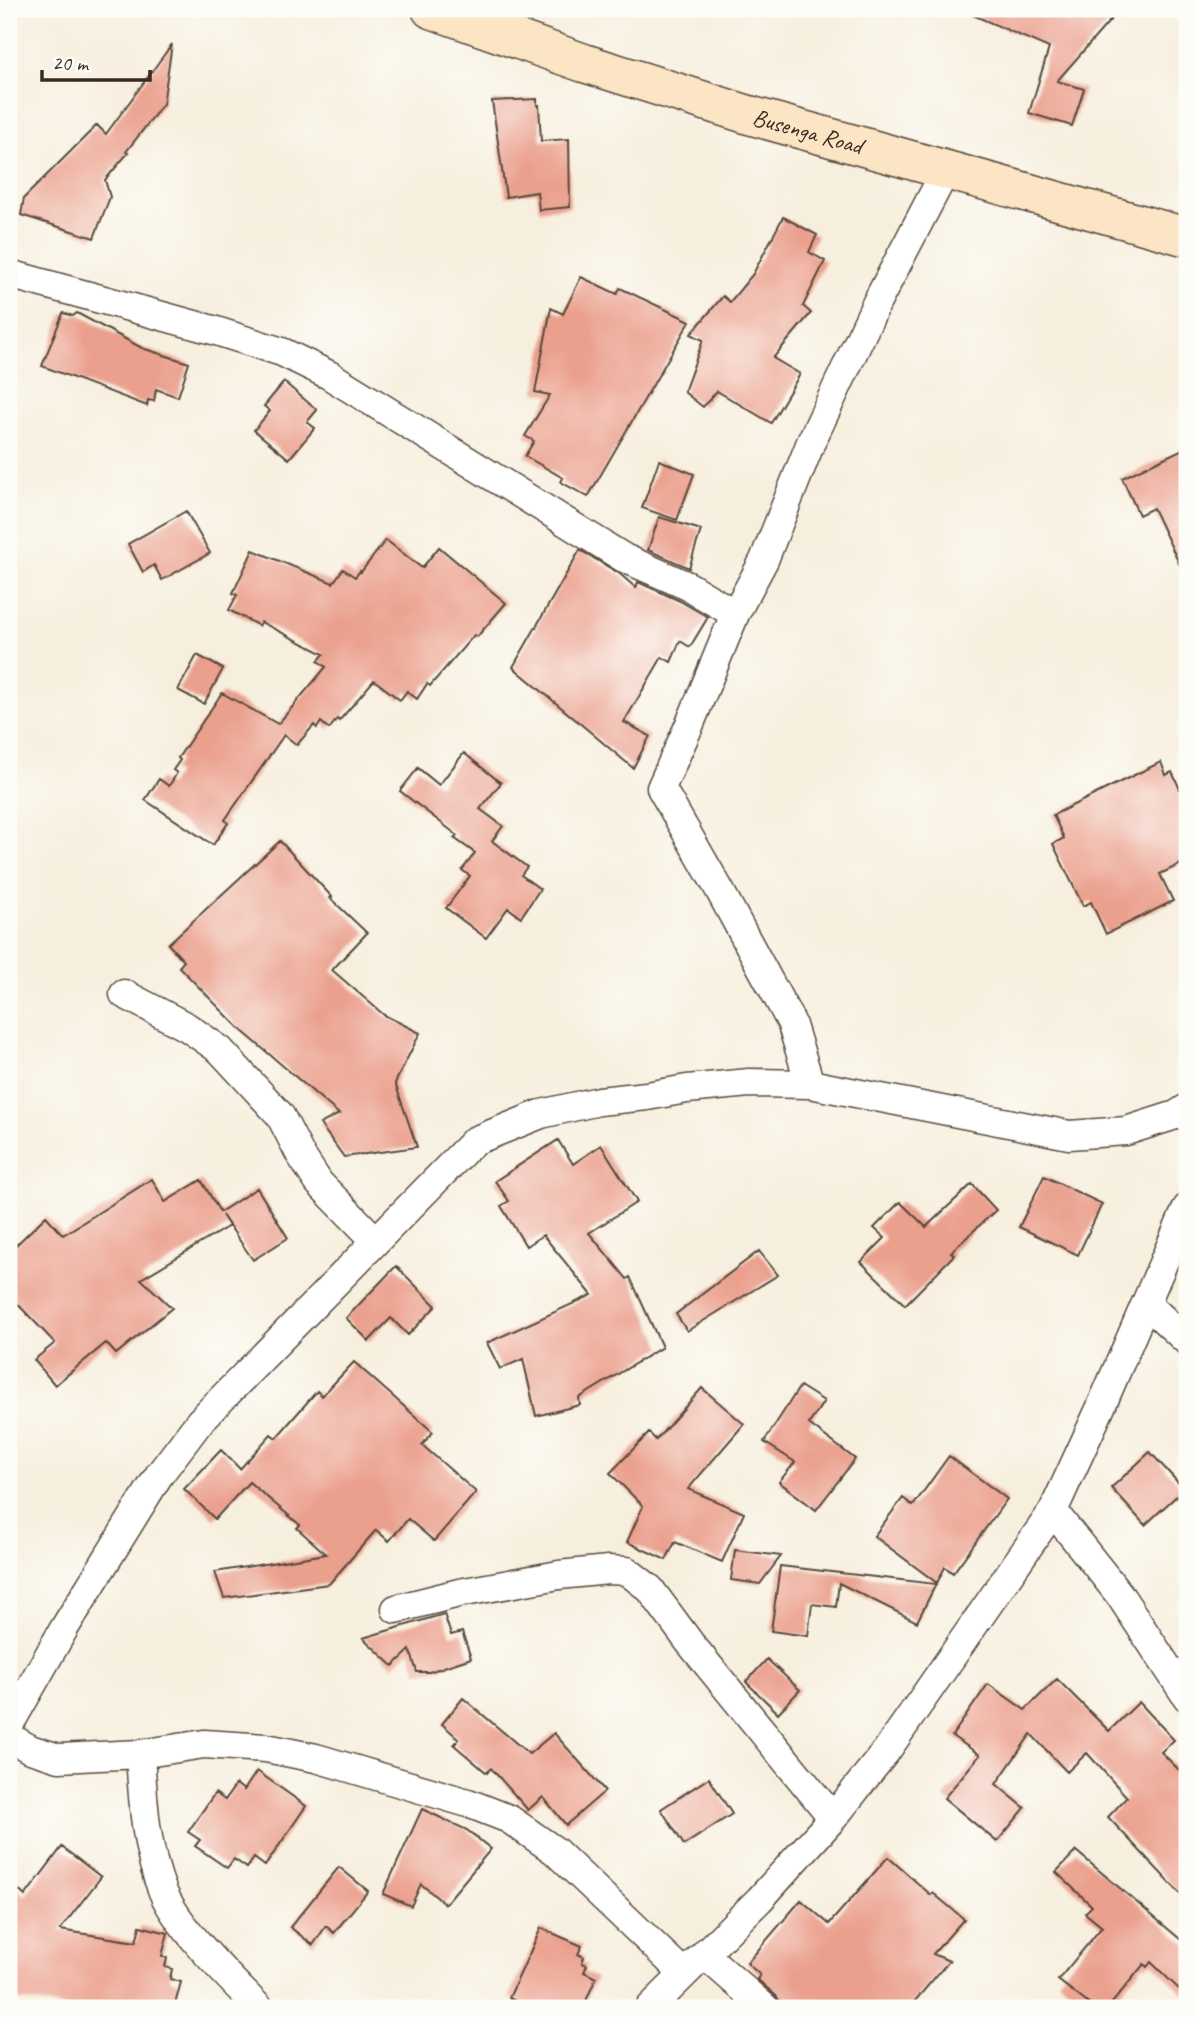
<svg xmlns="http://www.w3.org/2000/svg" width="1196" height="2017" font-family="Caveat,sans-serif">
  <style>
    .building { fill: #eba08e }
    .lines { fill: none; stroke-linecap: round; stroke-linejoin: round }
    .street-casing { stroke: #57483b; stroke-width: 31 }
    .secondary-casing { stroke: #57483b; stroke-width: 41 }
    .street { stroke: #fff; stroke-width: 28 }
    .secondary { stroke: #fce5c4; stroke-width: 38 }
    .labels { text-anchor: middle; stroke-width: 7; stroke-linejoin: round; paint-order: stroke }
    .street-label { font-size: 24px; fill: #3b2a1e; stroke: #fdfcf7 }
  </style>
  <rect width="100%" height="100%" fill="#fdfcf7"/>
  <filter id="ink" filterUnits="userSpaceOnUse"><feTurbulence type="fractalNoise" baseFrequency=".0143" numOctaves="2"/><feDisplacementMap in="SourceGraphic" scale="14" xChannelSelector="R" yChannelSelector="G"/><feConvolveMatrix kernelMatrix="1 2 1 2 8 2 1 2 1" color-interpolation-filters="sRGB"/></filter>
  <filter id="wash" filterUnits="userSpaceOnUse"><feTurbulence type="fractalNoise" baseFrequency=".00686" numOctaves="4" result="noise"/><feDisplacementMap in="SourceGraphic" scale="28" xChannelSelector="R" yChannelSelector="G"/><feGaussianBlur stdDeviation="1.57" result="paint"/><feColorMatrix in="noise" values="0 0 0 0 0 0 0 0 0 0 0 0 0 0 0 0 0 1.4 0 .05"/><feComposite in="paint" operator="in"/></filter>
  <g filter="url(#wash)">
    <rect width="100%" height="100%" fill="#f7efde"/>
    <g id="blocks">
      <!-- building -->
      <path class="building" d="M959 9H1120L1057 81 1084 89 1072 126 1029 113 1049 48Z
        M172 44 163 104 126 152 128 153 105 180 110 197 94 238 21 215 24 198 97 125 106 134Z
        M537 99V105H539L541 141 569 139 570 207 539 210 537 192 506 197 492 101Z
        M783 217 817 235 809 252 825 261 803 306 811 313 773 358 800 374 771 423 717 391 703 407 684 392 703 340 691 334 723 296 730 302 753 274Z
        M581 277 617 294 620 288 690 321 588 497 561 482 563 478 525 456 534 441 525 436 550 395 535 392 551 308 563 314Z
        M63 313 73 316 77 313 142 348 189 363 178 397 156 389 154 401 148 400 147 406 42 366Z
        M284 382 317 410 307 422 315 428 289 459 254 430 270 411 264 406Z
        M1187 447V580L1153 508 1139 515 1122 478Z
        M659 460 694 474 677 520 642 508Z
        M186 511 210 553 162 580 154 565 143 572 128 544Z
        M659 517 701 530 689 568 648 550Z
        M386 540 422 568 439 547 506 603 477 637 474 635 430 686 427 684 417 699 407 691 400 700 374 680 339 721 337 719 329 729 321 722 317 728 314 725 297 745 284 735 225 820 228 823 213 845 145 800 159 779 169 786 177 773 173 770 180 760 178 758 222 693 278 724 326 667 318 661 324 654 261 622 259 626 229 610 237 595 233 593 253 550 333 583 343 569 355 577 360 571 361 572Z
        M580 550 620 574 636 588 638 582 680 601 708 617 690 647 680 641 671 662 662 657 624 722 650 736 633 768 513 667Z
        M197 655 223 669 204 704 178 690Z
        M464 753 501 783 480 809 503 826 492 841 527 867 521 875 540 889 521 917 508 908 486 938 446 908 470 876 462 870 475 853 454 838 457 835 400 791 418 768 439 785Z
        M1161 762 1166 775 1172 772 1187 804V861L1160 874 1173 901 1106 934 1091 902 1083 906 1053 844 1064 838 1053 815Z
        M280 841 332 897 330 898 367 933 332 970 384 1015 420 1033 395 1083 417 1147 344 1157 320 1124 339 1114 241 1030 179 967 184 961 168 944Z
        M558 1140 573 1164 601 1145 637 1202 589 1233 627 1279 630 1277 662 1347 579 1398 580 1405 536 1416 523 1359 500 1369 487 1343 592 1295 543 1235 526 1246 501 1206 509 1201 495 1181Z
        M1044 1176 1102 1204 1078 1255 1019 1227Z
        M152 1179 165 1202 201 1180 220 1212 257 1188 288 1238 253 1260 222 1215 229 1226 141 1279 172 1308 116 1354 106 1343 55 1385 34 1360 55 1343 9 1295V1252L46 1216 63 1235Z
        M972 1184 996 1210 951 1252 954 1255 905 1305 861 1262 885 1238 874 1228 900 1202 926 1227Z
        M759 1251 778 1275 687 1331 676 1314Z
        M396 1266 436 1306 408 1335 391 1318 369 1341 346 1318Z
        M354 1362 433 1432 422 1445 476 1492 434 1541 408 1519 389 1541 376 1530 329 1584 224 1598 215 1572 326 1554 297 1528 300 1525 249 1482 215 1519 184 1489 221 1450 240 1469 271 1434 276 1438 317 1391 322 1396Z
        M800 1386 824 1401 809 1424 855 1459 816 1510 779 1482 795 1462 764 1442Z
        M702 1388 744 1424 688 1489 744 1513 722 1562 675 1542 666 1560 627 1542 643 1506 610 1473 649 1433 656 1440Z
        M1150 1452 1184 1489 1145 1525 1111 1488Z
        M949 1456 1007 1499 953 1573 945 1567 937 1583 874 1536 903 1498 913 1506Z
        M735 1550 781 1556 760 1584 731 1580Z
        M780 1566 823 1571 936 1584 917 1622 839 1583 836 1607 812 1604 808 1636 771 1631Z
        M444 1614 451 1635 462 1632 471 1658 429 1672H417L410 1650 393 1666 363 1638Z
        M767 1659 800 1690 778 1713 746 1682Z
        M1057 1679 1109 1731 1139 1702 1174 1740 1161 1752 1187 1778V1901L1108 1817 1127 1797 1087 1753 1067 1772 1031 1734 996 1784 1025 1808 997 1842 944 1798 980 1755 952 1736 988 1684 1025 1710Z
        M463 1698 529 1754 554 1733 605 1791 566 1825 543 1797 528 1810 491 1768 487 1773 454 1745 459 1739 442 1724Z
        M257 1771 306 1806 265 1866 254 1858 247 1868 234 1859 227 1868 195 1846 200 1840 188 1832 215 1793 225 1800 236 1784 244 1790Z
        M709 1778 732 1814 684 1845 661 1809Z
        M422 1809 467 1830 491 1849 445 1904 421 1884 411 1906 383 1894Z
        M62 1847 101 1877 60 1930 136 1942 140 1926 168 1933 162 1956 167 1958 165 1967 172 1969 170 1979 181 1982 174 2008H68L9 1999V1881L25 1896Z
        M1076 1851 1187 1945V1997L1151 1962 1147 1967 1144 1964 1108 2008H1094L1058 1980 1102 1927 1085 1913 1092 1906 1056 1872Z
        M888 1857 931 1895 933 1893 964 1919 933 1954 949 1961 909 2008H781L780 2002 776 1996 757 1979 760 1975 747 1963 801 1900 829 1924Z
        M339 1867 368 1891 334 1933 326 1926 313 1945 290 1927Z
        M541 1928 582 1946 578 1954 584 1957 582 1963 587 1965 584 1972 596 1978 583 2008H532L509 1998Z"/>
    </g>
  </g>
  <g filter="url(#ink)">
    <use href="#blocks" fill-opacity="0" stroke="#57483b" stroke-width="2"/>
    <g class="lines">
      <!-- street casing -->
      <g class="street-casing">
        <path id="street" d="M9 274 213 330 282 352 329 375 624 558 688 586 735 614
          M124 994 187 1027 220 1050 280 1115 300 1154 319 1183 376 1241
          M810 1084 791 1022 719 889 661 788 689 726 735 614 764 560 811 442 877 302 946 170
          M1147 1304 1187 1341
          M1053 1511 1119 1594 1187 1697
          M396 1609 459 1593 559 1575 608 1570 627 1571 650 1589 690 1643 833 1818
          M9 1725 65 1627 159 1475 200 1421 474 1141 541 1114 599 1101 647 1096 687 1089 749 1083 810 1084 1069 1135 1126 1131 1176 1115 1187 1108
          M9 1737 30 1749 59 1758 140 1754 204 1744 266 1748 316 1758 468 1803 509 1819 555 1851 684 1974
          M140 1754C143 1800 145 1848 163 1892 179 1929 230 1978 259 2008
          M705 1955 765 2008
          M650 2008 760 1899 833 1818 887 1750 1053 1511 1100 1409 1187 1208"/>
      </g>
      <!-- secondary casing -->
      <g class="secondary-casing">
        <g id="secondary">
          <path id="s1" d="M431 9 584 63 749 115 1187 237"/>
        </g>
      </g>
      <!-- street -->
      <use href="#street" class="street"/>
      <!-- secondary -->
      <use href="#secondary" class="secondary"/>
    </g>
  </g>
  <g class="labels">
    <!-- street labels -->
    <g class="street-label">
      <text dy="8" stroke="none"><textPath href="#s1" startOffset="396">Busenga Road</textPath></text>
    </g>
  </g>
  <!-- margin -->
  <rect width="1196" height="2017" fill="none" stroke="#fdfcf7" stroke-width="35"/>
  <!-- scale -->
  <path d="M42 70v10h108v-10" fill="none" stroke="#3b2a1e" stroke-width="3.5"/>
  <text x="52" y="70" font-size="21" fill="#3b2a1e" stroke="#fdfcf7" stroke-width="5" paint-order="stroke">20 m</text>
</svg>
